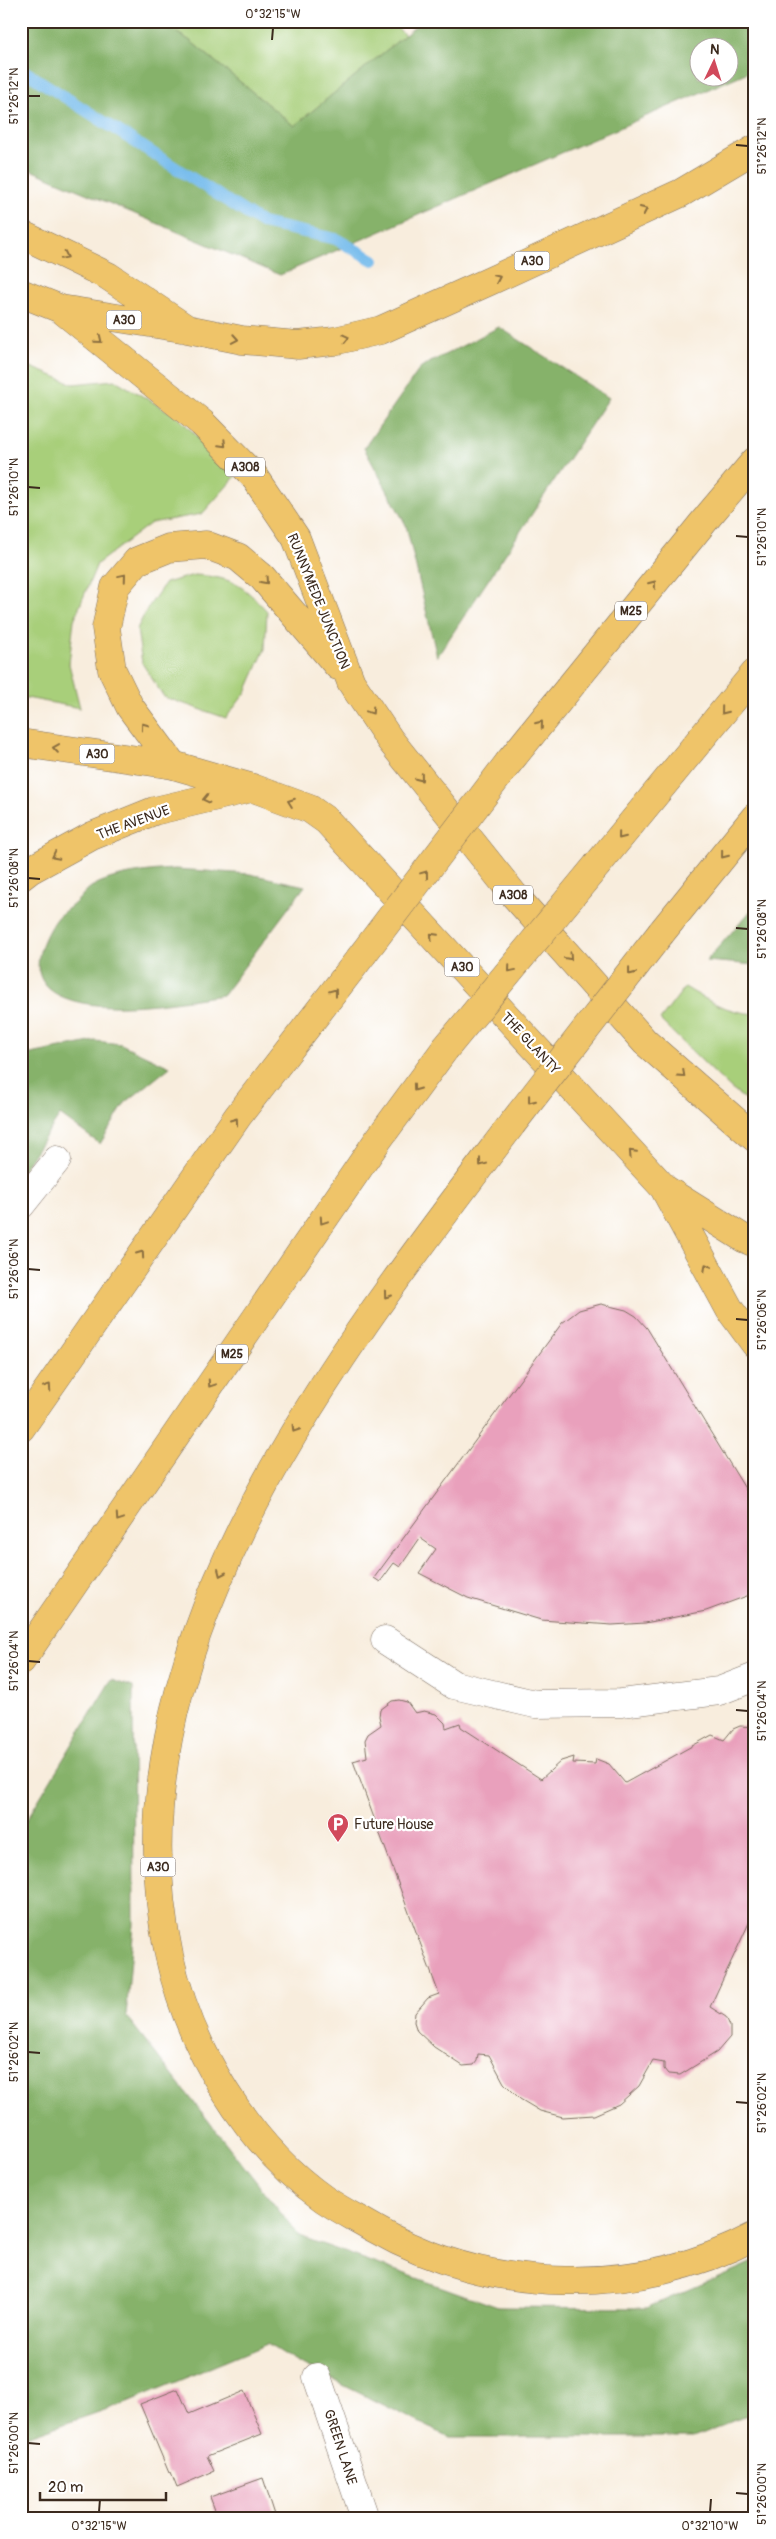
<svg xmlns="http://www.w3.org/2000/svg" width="776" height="2539" font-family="Pangolin,sans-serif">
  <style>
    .green { fill: #a8cf7a; stroke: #727c4c }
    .forest { fill: #86b26a; stroke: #606e44; fill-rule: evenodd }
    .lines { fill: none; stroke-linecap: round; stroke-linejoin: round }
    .stream { stroke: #75bbec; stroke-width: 12 }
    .building { fill: #e9a0bc }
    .minor-casing { stroke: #7d6e61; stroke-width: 29 }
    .major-casing { stroke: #7d6e61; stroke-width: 29 }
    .highway-casing { stroke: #7d6e61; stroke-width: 29 }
    .minor { stroke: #fff; stroke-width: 28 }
    .major { stroke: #efc469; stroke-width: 28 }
    .highway { stroke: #efc469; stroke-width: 28 }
    .major-bridge-casing { stroke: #7d6e61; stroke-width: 29; stroke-linecap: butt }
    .highway-bridge-casing { stroke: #7d6e61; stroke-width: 29; stroke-linecap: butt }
    .major-bridge { stroke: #efc469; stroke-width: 28 }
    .highway-bridge { stroke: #efc469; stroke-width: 28 }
    .oneway { stroke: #8c6f40 }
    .ticks { fill: none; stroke: #3b2a1e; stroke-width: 2 }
    .labels { text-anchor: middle; stroke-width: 4.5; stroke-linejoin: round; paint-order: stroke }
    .shield { fill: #fff; stroke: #766a62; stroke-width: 1 }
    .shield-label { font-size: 12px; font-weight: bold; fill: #3b2a1e }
    .street-label { font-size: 14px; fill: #3b2a1e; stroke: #fff }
    .poi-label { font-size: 14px; fill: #3b2a1e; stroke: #fff; text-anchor: start }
    .neatline { fill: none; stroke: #3b2a1e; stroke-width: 2 }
    .ticks-label { font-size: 12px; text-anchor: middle; fill: #3b2a1e }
  </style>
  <rect width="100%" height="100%" fill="#fff"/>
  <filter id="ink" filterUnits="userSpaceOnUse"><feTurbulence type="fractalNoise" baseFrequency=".02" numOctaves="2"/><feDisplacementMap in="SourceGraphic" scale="10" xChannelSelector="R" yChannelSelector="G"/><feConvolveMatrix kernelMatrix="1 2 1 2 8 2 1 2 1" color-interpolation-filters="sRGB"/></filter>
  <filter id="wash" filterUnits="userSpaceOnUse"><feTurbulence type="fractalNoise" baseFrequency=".0096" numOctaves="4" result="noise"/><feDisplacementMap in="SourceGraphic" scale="20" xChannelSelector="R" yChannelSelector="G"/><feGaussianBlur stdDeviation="1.12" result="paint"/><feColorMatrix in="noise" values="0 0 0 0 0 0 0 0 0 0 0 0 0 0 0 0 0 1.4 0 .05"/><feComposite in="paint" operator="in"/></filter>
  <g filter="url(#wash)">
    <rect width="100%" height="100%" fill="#f8eddd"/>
    <!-- green -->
    <path class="green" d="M157 21H390L405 35 294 126 189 40Z
      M21 363 73 384 115 380 178 417 236 476 202 514 151 523 97 564 74 620 69 664 80 708 21 697Z
      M194 575C231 577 242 584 267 611L265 649 246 692 226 718 164 697 142 663 137 629 147 609 165 583Z
      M685 987C708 1001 727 1012 755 1014V1107L730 1088 660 1020Z"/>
    <!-- forest -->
    <path class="forest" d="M21 21H157L189 40 294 126 422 21H755V69L280 275 21 166ZM698 48H728V78H698Z
      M499 327 609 398 437 657 406 525 364 448 421 367Z
      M176 869 250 874 305 886 223 995C178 1001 108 1015 65 998 26 983 36 949 55 920 59 914 69 909 75 903 80 899 85 891 91 887 112 874 152 870 176 869Z
      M755 906V965L706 961Z
      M95 1041 121 1044 170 1067 125 1103 100 1144 60 1115 21 1173V1056Z
      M111 1680 133 1687 134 1924 126 2016 299 2236 498 2307 647 2308 755 2261V2412L693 2437H449L296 2362 267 2344 125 2403 21 2439V1829Z"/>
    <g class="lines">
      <!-- stream -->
      <path class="stream" d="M21 69 262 223 336 239 373 260"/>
    </g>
    <g id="blocks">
      <!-- building -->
      <path class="building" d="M601 1304 626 1310 636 1316 647 1328 755 1505V1562L753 1563 755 1567V1593L706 1611 645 1623 612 1625 541 1620 468 1598 419 1573 436 1549 420 1538 400 1567 394 1563 380 1582 374 1578 562 1323 579 1310Z
        M399 1700 407 1702 415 1713 424 1711 436 1714 445 1723 446 1728 460 1723 461 1727 541 1779 561 1761 574 1757 573 1763 595 1764 596 1759 609 1764 625 1783 712 1735 724 1740 733 1729 740 1726 755 1727V1910L710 2007 726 2017 730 2026V2037L717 2052 680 2075 668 2074 664 2069V2063L653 2061 639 2086 619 2104 594 2115 563 2117 540 2111 520 2099 504 2083 489 2055 478 2054 477 2061 474 2065 463 2066 434 2047 417 2031 414 2022 415 2013 428 1998 439 1994 353 1761 367 1757 365 1740 368 1734 381 1725 379 1716 380 1710 392 1701Z
        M178 2389 189 2414 244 2391 262 2434 207 2456 214 2471 177 2487 171 2472 169 2473 140 2404Z
        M263 2478 276 2518H218L210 2497Z"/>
    </g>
  </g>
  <g filter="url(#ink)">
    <use href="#blocks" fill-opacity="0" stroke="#7d6e61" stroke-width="1"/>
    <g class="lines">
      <!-- minor casing -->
      <g class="minor-casing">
        <path id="minor" d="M21 1205 57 1160
          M385 1640 454 1685 535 1704 621 1703 719 1691 755 1677
          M317 2377 365 2518"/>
      </g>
      <!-- major casing -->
      <g class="major-casing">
        <path id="major" d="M21 234 108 276 187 329 242 340 298 345 334 341 381 330 490 281 681 193 755 149
          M21 293 61 309 181 328
          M61 309 202 423 254 476 296 538 351 682 390 740 514 895 645 1042 755 1138
          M21 743 173 765 253 788 310 809 327 821 665 1189 743 1238 755 1243
          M173 765 130 707 112 670 106 628 115 587 137 561 169 548 206 545 238 557 262 577 338 666
          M21 877 30 870 92 836 154 811 252 788
          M661 933 755 817
          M512 1124C339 1353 103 1648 169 1955 189 2047 246 2144 324 2199 340 2210 358 2219 375 2229 490 2295 638 2298 755 2236
          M665 1190 730 1310 755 1344"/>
      </g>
      <!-- highway casing -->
      <g class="highway-casing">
        <path id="highway" d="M509 762 710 514 755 461
          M598 864 755 673
          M21 1428 238 1116 363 954
          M21 1661 378 1140 445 1049"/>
      </g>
      <!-- minor -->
      <use href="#minor" class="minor"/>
      <!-- major -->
      <use href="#major" class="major"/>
      <!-- highway -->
      <use href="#highway" class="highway"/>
      <!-- major-bridge casing -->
      <g class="major-bridge-casing">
        <path id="major-bridge" d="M512 1124 661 933"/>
      </g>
      <!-- highway-bridge casing -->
      <g class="highway-bridge-casing">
        <path id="highway-bridge" d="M363 954 509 762
          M445 1049 598 864"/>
      </g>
      <!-- major-bridge -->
      <use href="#major-bridge" class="major-bridge"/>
      <!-- highway-bridge -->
      <use href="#highway-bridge" class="highway-bridge"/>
    </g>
    <!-- one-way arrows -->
    <defs><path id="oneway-chevron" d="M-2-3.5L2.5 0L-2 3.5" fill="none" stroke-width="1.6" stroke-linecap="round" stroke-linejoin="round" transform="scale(1.25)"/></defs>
    <g class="oneway">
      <use href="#oneway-chevron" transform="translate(644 210) rotate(-25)"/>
      <use href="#oneway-chevron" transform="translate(65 256) rotate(26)"/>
      <use href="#oneway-chevron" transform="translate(497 278) rotate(-25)"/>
      <use href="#oneway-chevron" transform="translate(346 338) rotate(-13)"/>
      <use href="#oneway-chevron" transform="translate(235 339) rotate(10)"/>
      <use href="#oneway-chevron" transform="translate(99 340) rotate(39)"/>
      <use href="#oneway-chevron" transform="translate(223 444) rotate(45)"/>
      <use href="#oneway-chevron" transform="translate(123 577) rotate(-50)"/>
      <use href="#oneway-chevron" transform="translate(265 581) rotate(48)"/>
      <use href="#oneway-chevron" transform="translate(653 584) rotate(-51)"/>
      <use href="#oneway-chevron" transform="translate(371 711) rotate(56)"/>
      <use href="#oneway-chevron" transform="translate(724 711) rotate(129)"/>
      <use href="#oneway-chevron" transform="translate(540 724) rotate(-51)"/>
      <use href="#oneway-chevron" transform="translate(144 726) rotate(-126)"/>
      <use href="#oneway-chevron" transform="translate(56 748) rotate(-172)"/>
      <use href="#oneway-chevron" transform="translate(420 778) rotate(51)"/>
      <use href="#oneway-chevron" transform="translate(206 799) rotate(167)"/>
      <use href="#oneway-chevron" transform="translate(291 802) rotate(-160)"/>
      <use href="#oneway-chevron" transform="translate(621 836) rotate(129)"/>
      <use href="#oneway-chevron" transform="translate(724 855) rotate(129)"/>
      <use href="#oneway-chevron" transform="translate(55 856) rotate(152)"/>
      <use href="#oneway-chevron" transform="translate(425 874) rotate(-53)"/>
      <use href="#oneway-chevron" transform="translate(433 936) rotate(-133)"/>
      <use href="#oneway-chevron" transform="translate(569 957) rotate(48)"/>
      <use href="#oneway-chevron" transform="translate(511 969) rotate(130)"/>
      <use href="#oneway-chevron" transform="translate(631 972) rotate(128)"/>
      <use href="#oneway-chevron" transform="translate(334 992) rotate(-53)"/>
      <use href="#oneway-chevron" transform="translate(682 1074) rotate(42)"/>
      <use href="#oneway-chevron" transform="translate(416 1088) rotate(126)"/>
      <use href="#oneway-chevron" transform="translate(531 1100) rotate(128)"/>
      <use href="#oneway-chevron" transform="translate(235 1121) rotate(-54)"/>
      <use href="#oneway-chevron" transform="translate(632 1153) rotate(-133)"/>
      <use href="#oneway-chevron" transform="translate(482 1163) rotate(127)"/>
      <use href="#oneway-chevron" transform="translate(323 1221) rotate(124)"/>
      <use href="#oneway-chevron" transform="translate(141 1254) rotate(-55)"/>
      <use href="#oneway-chevron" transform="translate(707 1267) rotate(-118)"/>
      <use href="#oneway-chevron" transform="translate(387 1295) rotate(126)"/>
      <use href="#oneway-chevron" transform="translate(211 1384) rotate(124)"/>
      <use href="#oneway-chevron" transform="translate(48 1387) rotate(-56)"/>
      <use href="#oneway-chevron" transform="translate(295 1429) rotate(122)"/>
      <use href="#oneway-chevron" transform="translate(119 1518) rotate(124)"/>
      <use href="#oneway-chevron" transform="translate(221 1573) rotate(114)"/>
    </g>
  </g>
  <!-- ticks -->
  <path class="ticks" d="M272 40 273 28M28 96H40M736 145 748 146M28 487 40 488M736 536 748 537M28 878 40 879M736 928 748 929M28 1269 40 1270M736 1319 748 1320M28 1661 40 1662M736 1710 748 1711M28 2052 40 2053M736 2102 748 2103M28 2443 40 2444M736 2493 748 2494M99 2512 100 2499M710 2512 711 2499"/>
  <!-- icons -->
  <defs>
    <g id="parking-pin" transform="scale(1.125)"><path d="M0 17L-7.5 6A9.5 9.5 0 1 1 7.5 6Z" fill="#d1495b" stroke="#fff"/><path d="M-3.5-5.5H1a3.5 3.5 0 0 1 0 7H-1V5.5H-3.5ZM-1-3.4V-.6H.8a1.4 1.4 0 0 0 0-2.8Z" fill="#fff"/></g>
  </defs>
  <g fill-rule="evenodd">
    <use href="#parking-pin" x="338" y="1824"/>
  </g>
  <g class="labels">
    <!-- shield labels -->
    <g class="shield">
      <rect x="514.5" y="251.5" width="35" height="19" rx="4"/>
      <rect x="106.5" y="310.5" width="35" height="19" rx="4"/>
      <rect x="225" y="457.5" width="40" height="19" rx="4"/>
      <rect x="615" y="601.5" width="32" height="19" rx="4"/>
      <rect x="79.5" y="744.5" width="35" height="19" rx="4"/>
      <rect x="493" y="885.5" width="40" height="19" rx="4"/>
      <rect x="444.5" y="957.5" width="35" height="19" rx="4"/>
      <rect x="216" y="1344.5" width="32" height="19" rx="4"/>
      <rect x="140.5" y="1857.5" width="35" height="19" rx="4"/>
    </g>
    <g class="shield-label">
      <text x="532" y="265">A30</text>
      <text x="124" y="324">A30</text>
      <text x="245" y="471">A308</text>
      <text x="631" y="615">M25</text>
      <text x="97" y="758">A30</text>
      <text x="513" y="899">A308</text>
      <text x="462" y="971">A30</text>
      <text x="232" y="1358">M25</text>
      <text x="158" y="1871">A30</text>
    </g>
    <!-- street labels -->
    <g class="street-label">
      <text transform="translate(319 601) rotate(68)" y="5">RUNNYMEDE JUNCTION</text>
      <text transform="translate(133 822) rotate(-20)" y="5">THE AVENUE</text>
      <text transform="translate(531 1043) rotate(47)" y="5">THE GLANTY</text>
      <text transform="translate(341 2447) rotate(72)" y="5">GREEN LANE</text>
    </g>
    <!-- poi labels -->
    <g class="poi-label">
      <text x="354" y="1829">Future House</text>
    </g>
  </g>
  <!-- margin -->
  <rect width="776" height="2539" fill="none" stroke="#fff" stroke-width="55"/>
  <!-- north arrow -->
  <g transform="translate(714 62) rotate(4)"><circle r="24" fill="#ffffff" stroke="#b1aaa5"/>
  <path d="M0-4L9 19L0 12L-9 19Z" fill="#d1495b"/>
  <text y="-8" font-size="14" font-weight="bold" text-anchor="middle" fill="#3b2a1e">N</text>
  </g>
  <!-- scale -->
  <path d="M40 2492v8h126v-8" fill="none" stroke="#3b2a1e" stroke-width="2.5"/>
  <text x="48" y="2492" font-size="15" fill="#3b2a1e" stroke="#ffffff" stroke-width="4" paint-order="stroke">20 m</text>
  <rect x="28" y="28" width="720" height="2484" class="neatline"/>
  <g class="ticks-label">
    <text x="273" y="18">0°32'15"W</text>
    <text transform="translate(14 96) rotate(-90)" y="4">51°26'12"N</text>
    <text transform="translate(762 146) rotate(-90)" y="4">51°26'12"N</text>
    <text transform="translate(14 487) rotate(-90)" y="4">51°26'10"N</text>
    <text transform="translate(762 537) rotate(-90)" y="4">51°26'10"N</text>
    <text transform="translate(14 878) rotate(-90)" y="4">51°26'08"N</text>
    <text transform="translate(762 929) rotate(-90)" y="4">51°26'08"N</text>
    <text transform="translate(14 1269) rotate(-90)" y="4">51°26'06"N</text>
    <text transform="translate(762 1320) rotate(-90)" y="4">51°26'06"N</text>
    <text transform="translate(14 1661) rotate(-90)" y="4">51°26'04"N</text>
    <text transform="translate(762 1711) rotate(-90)" y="4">51°26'04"N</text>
    <text transform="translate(14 2052) rotate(-90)" y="4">51°26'02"N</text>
    <text transform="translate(762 2103) rotate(-90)" y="4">51°26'02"N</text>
    <text transform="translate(14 2443) rotate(-90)" y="4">51°26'00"N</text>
    <text transform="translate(762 2494) rotate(-90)" y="4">51°26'00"N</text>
    <text x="99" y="2530">0°32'15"W</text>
    <text x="710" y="2530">0°32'10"W</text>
  </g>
</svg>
